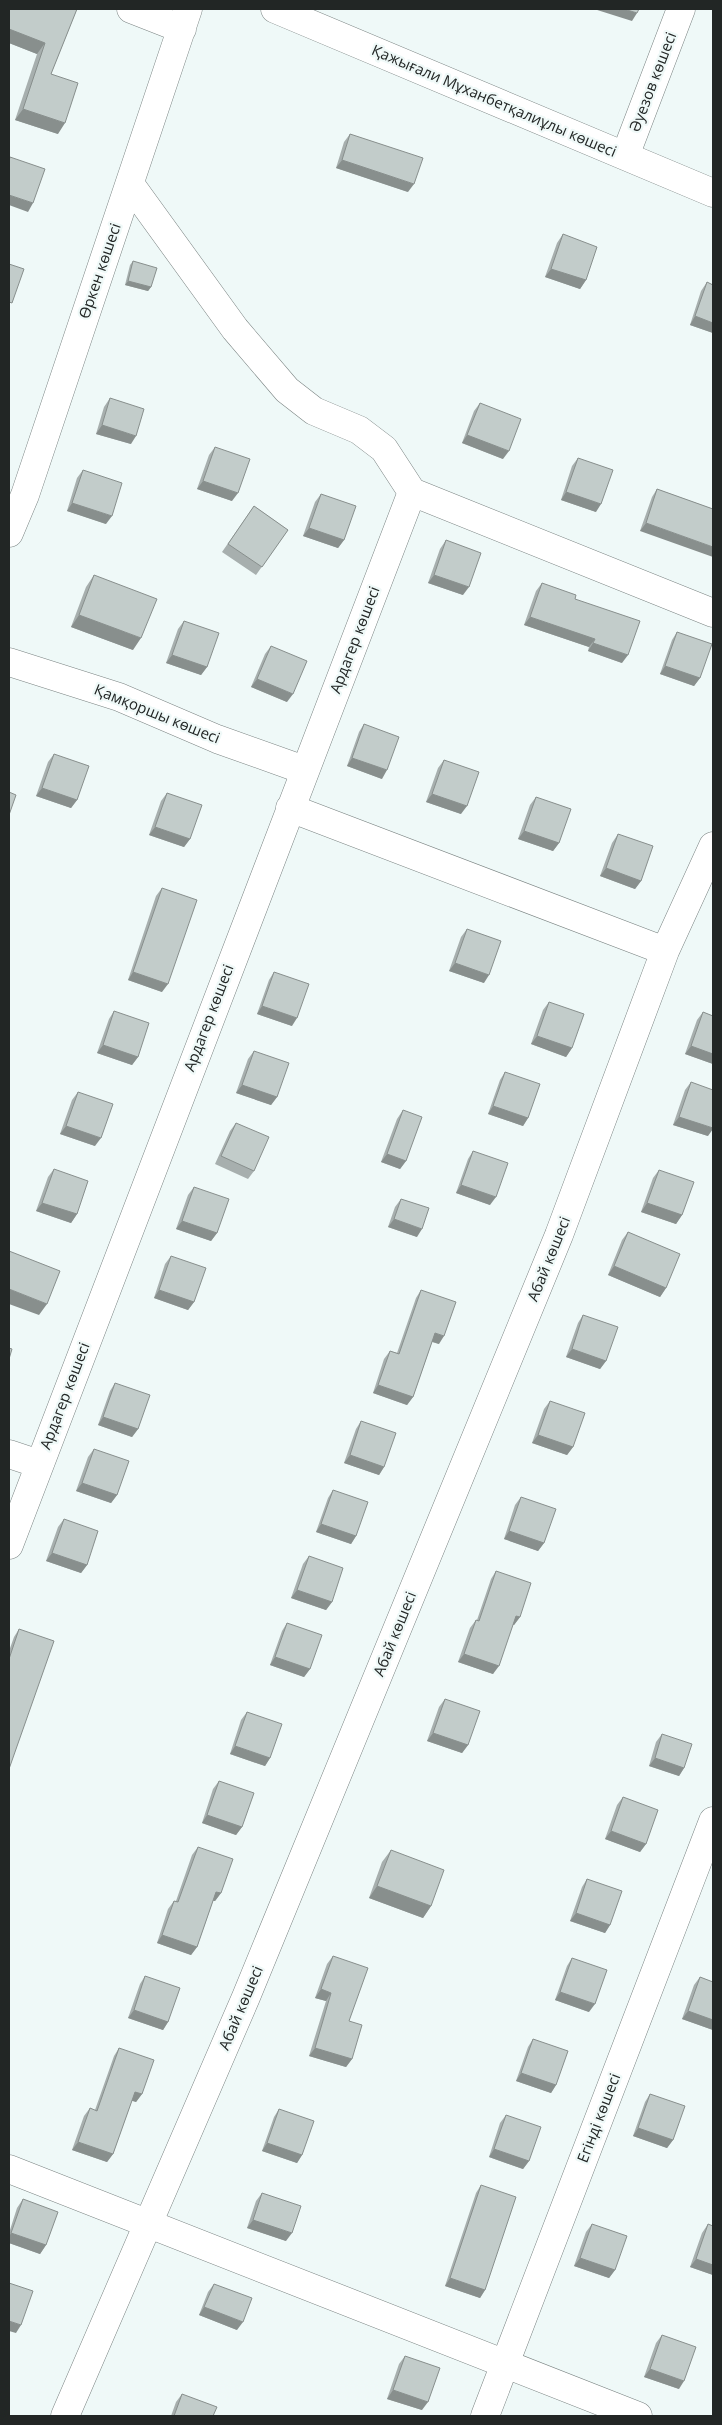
<svg xmlns="http://www.w3.org/2000/svg" width="722" height="2425" font-family="'Open Sans',sans-serif">
  <style>
    .lines { fill: none; stroke-linecap: round; stroke-linejoin: round }
    .minor-casing { stroke: #7b8483; stroke-width: 29 }
    .minor { stroke: #fff; stroke-width: 28 }
    .wall { fill: #a7afae }
    .shaded-wall { fill: #888f8d }
    .building { fill: #c2ccca; stroke: #888f8d }
    .labels { text-anchor: middle; stroke-width: 4.5; stroke-linejoin: round; paint-order: stroke }
    .street-label { font-size: 15px; fill: #222625; stroke: #eff9f8 }
  </style>
  <rect width="100%" height="100%" fill="#eff9f8"/>
  <g class="lines">
    <!-- minor casing -->
    <g class="minor-casing">
      <path id="minor" d="M131 9 182 29
        M275 9 713 193
        M625 156 681 9
        M130 184 235 329 287 390 314 411 359 430 384 449 412 492 713 613
        M9 533 25 495 188 9
        M9 662 119 697 217 739 304 770
        M290 808 665 951
        M9 1454 39 1464
        M9 1545 412 492
        M9 2169 638 2416
        M65 2416 246 1997 559 1235 665 951 713 846
        M485 2416 713 1821"/>
    </g>
    <!-- minor -->
    <use href="#minor" class="minor"/>
  </g>
  <!-- wall -->
  <path class="wall" d="M9 9H77L51 74 58 134 15 120 37 54 9 43Z
    M350 134 408 192 336 168 344 142Z
    M563 234 586 280 580 289 545 277 557 243Z
    M133 261 151 287 148 291 125 285 130 265Z
    M707 282 713 285V333L690 325 701 291Z
    M110 398 131 444 96 434 104 407Z
    M480 403 503 459 462 443 474 411Z
    M215 447 232 501 197 489 209 455Z
    M578 458 596 512 561 500 572 466Z
    M83 470 106 524 67 511 77 478Z
    M657 489 713 509 640 531 652 497Z
    M321 494 344 540 338 548 303 536 315 502Z
    M254 506 288 530 256 575 222 552Z
    M446 540 463 595 428 583 440 549Z
    M94 575 133 650 71 627 86 587Z
    M542 583 575 599 622 663 588 651 589 647 524 625 536 591Z
    M184 621 207 667 201 675 166 663 178 629Z
    M677 632 700 678 694 686 660 674 672 640Z
    M271 646 287 702 251 687 265 654Z
    M364 724 382 779 347 766 359 732Z
    M54 754 77 800 71 808 36 796 48 762Z
    M444 760 461 814 426 802 438 768Z
    M167 793 190 839 184 847 149 835 161 801Z
    M536 797 559 843 553 851 518 839 530 805Z
    M618 834 641 881 635 889 600 876 612 843Z
    M162 888V992L128 980 156 896Z
    M467 929 484 983 449 971 461 937Z
    M274 972 292 1026 257 1014 269 980Z
    M549 1002 572 1048 566 1057 531 1044 543 1010Z
    M114 1011 138 1057 132 1065 97 1053 109 1019Z
    M703 1012 713 1016V1064L685 1054 697 1020Z
    M254 1051 277 1097 271 1105 236 1093 248 1059Z
    M505 1072 528 1118 523 1126 488 1114 500 1080Z
    M691 1082 708 1136 673 1125 685 1090Z
    M78 1092 95 1146 60 1134 72 1100Z
    M403 1110 406 1161 400 1169 381 1162 397 1119Z
    M236 1123 254 1171 248 1179 215 1164 230 1131Z
    M473 1151 490 1205 456 1193 468 1159Z
    M54 1169 77 1214 71 1223 36 1211 48 1177Z
    M659 1170 682 1215 676 1224 641 1212 653 1178Z
    M194 1187 217 1233 211 1241 176 1229 188 1195Z
    M401 1199 417 1237 388 1227 395 1207Z
    M628 1232 666 1288 660 1297 608 1275 622 1240Z
    M171 1256 194 1302 188 1310 154 1298 165 1264Z
    M421 1290 439 1344 432 1342 413 1397 407 1405 373 1393 384 1359 390 1351 397 1353 416 1298Z
    M583 1315 606 1361 600 1369 566 1357 578 1323Z
    M115 1383 138 1429 132 1437 98 1425 110 1391Z
    M550 1401 573 1447 567 1455 532 1443 544 1409Z
    M361 1421 384 1467 379 1475 344 1463 356 1429Z
    M94 1449 117 1495 111 1503 76 1491 88 1457Z
    M333 1490 356 1536 351 1544 316 1532 328 1498Z
    M521 1497 544 1543 538 1551 504 1539 515 1505Z
    M64 1519 87 1565 81 1573 46 1561 58 1527Z
    M309 1556 332 1602 326 1610 291 1598 303 1564Z
    M496 1571 520 1617 514 1625H513L493 1674 458 1662 470 1628 476 1620H477L491 1579Z
    M287 1623 310 1669 304 1677 270 1665 282 1631Z
    M19 1629 9 1769V1651L14 1637Z
    M445 1699 468 1745 462 1753 427 1741 439 1707Z
    M247 1712 270 1758 265 1766 230 1754 241 1720Z
    M662 1734 684 1768 679 1776 649 1766 656 1742Z
    M219 1781 242 1827 236 1835 202 1823 213 1789Z
    M623 1797 646 1844 640 1852 605 1839 617 1805Z
    M198 1847 221 1893 215 1901H213L197 1947 191 1955 157 1943 168 1909 174 1901H176L192 1855Z
    M391 1850 431 1906 423 1918 369 1898 382 1862Z
    M587 1879 610 1925 605 1933 570 1921 582 1887Z
    M333 1956 349 2021 352 2059 346 2067 309 2056 326 2001 315 1998 327 1964Z
    M572 1958 589 2012 555 2000 567 1966Z
    M145 1976 168 2022 163 2030 128 2018 140 1984Z
    M700 1977 713 1982V2030L682 2019 694 1985Z
    M533 2039 556 2085 551 2093 516 2081 528 2047Z
    M119 2048 142 2094 136 2102 132 2100 113 2154 107 2162 72 2150 84 2116 90 2108 95 2110 114 2056Z
    M650 2094 673 2140 667 2148 633 2136 645 2102Z
    M279 2109 302 2155 297 2163 262 2151 274 2117Z
    M506 2115 529 2161 523 2169 489 2157 500 2123Z
    M481 2185 485 2290 480 2298 445 2286 476 2193Z
    M262 2193 286 2241 247 2228 256 2201Z
    M23 2199 46 2245 40 2254 9 2243V2233L17 2208Z
    M592 2224 615 2270 609 2278 574 2266 586 2232Z
    M708 2224 713 2275 690 2267 702 2233Z
    M214 2284 237 2330 199 2315 208 2292Z
    M662 2335 679 2389 644 2377 656 2343Z
    M405 2356 422 2410 387 2399 399 2364Z
    M182 2394 213 2416H171L176 2402Z"/>
  <!-- shaded-wall -->
  <path class="shaded-wall" d="M594 9H624L637 13 632 21Z
    M9 29 45 43 37 54 9 43Z
    M23 109 65 123 58 134 15 120Z
    M342 160 414 184 408 192 336 168Z
    M9 195 33 203 28 212 9 205Z
    M551 269 586 280 580 289 545 277Z
    M128 281 151 287 148 291 125 285Z
    M695 316 713 323V333L690 325Z
    M102 425 136 436 131 444 96 434Z
    M467 435 509 451 503 459 462 443Z
    M203 481 238 493 232 501 197 489Z
    M566 492 601 504 596 512 561 500Z
    M72 503 112 516 106 524 67 511Z
    M646 523 713 547V557L640 531Z
    M309 528 344 540 338 548 303 536Z
    M434 575 469 587 463 595 428 583Z
    M79 615 141 638 133 650 71 627Z
    M530 617 595 639 589 647 524 625Z
    M593 643 628 655 622 663 588 651Z
    M172 655 207 667 201 675 166 663Z
    M665 666 700 678 694 686 660 674Z
    M257 679 293 694 287 702 251 687Z
    M352 758 387 770 382 779 347 766Z
    M42 788 77 800 71 808 36 796Z
    M432 794 467 806 461 814 426 802Z
    M155 827 190 839 184 847 149 835Z
    M524 831 559 843 553 851 518 839Z
    M606 868 641 881 635 889 600 876Z
    M455 963 489 975 484 983 449 971Z
    M133 972 168 984 162 992 128 980Z
    M262 1006 297 1018 292 1026 257 1014Z
    M537 1036 572 1048 566 1057 531 1044Z
    M103 1045 138 1057 132 1065 97 1053Z
    M691 1046 713 1054V1064L685 1054Z
    M242 1085 277 1097 271 1105 236 1093Z
    M493 1106 528 1118 523 1126 488 1114Z
    M679 1117 713 1128V1129L708 1136 673 1125Z
    M66 1126 101 1138 95 1146 60 1134Z
    M387 1154 406 1161 400 1169 381 1162Z
    M461 1185 496 1197 490 1205 456 1193Z
    M42 1203 77 1214 71 1223 36 1211Z
    M647 1203 682 1215 676 1224 641 1212Z
    M394 1219 422 1229 417 1237 388 1227Z
    M182 1221 217 1233 211 1241 176 1229Z
    M614 1266 666 1288 660 1297 608 1275Z
    M9 1289 47 1304 39 1315 9 1304Z
    M159 1290 194 1302 188 1310 154 1298Z
    M435 1333 444 1336 439 1344 430 1341Z
    M572 1349 606 1361 600 1369 566 1357Z
    M378 1385 413 1397 407 1405 373 1393Z
    M103 1417 138 1429 132 1437 98 1425Z
    M538 1435 573 1447 567 1455 532 1443Z
    M350 1455 384 1467 379 1475 344 1463Z
    M82 1483 117 1495 111 1503 76 1491Z
    M321 1524 356 1536 351 1544 316 1532Z
    M509 1531 544 1543 538 1551 504 1539Z
    M52 1553 87 1565 81 1573 46 1561Z
    M297 1590 332 1602 326 1610 291 1598Z
    M516 1616 520 1617 514 1625 510 1624Z
    M464 1654 499 1666 493 1674 458 1662Z
    M275 1657 310 1669 304 1677 270 1665Z
    M433 1733 468 1745 462 1753 427 1741Z
    M235 1746 270 1758 265 1766 230 1754Z
    M655 1758 684 1768 679 1776 649 1766Z
    M207 1815 242 1827 236 1835 202 1823Z
    M611 1831 646 1844 640 1852 605 1839Z
    M377 1886 431 1906 423 1918 369 1898Z
    M216 1892 221 1893 215 1901 210 1900Z
    M576 1913 610 1925 605 1933 570 1921Z
    M162 1935 197 1947 191 1955 157 1943Z
    M321 1989 331 1993 326 2001 315 1998Z
    M560 1992 595 2004 589 2012 555 2000Z
    M134 2010 168 2022 163 2030 128 2018Z
    M688 2011 713 2020V2030L682 2019Z
    M315 2048 352 2059 346 2067 309 2056Z
    M521 2073 556 2085 551 2093 516 2081Z
    M135 2092 142 2094 136 2102 129 2100Z
    M638 2128 673 2140 667 2148 633 2136Z
    M78 2142 113 2154 107 2162 72 2150Z
    M267 2143 302 2155 297 2163 262 2151Z
    M494 2149 529 2161 523 2169 489 2157Z
    M253 2220 292 2233 286 2241 247 2228Z
    M11 2233 46 2245 40 2254 9 2243V2237Z
    M580 2258 615 2270 609 2278 574 2266Z
    M696 2259 713 2265V2275L690 2267Z
    M450 2278 485 2290 480 2298 445 2286Z
    M204 2307 243 2322 237 2330 199 2315Z
    M9 2321 21 2325 16 2333 9 2331Z
    M650 2369 684 2381 679 2389 644 2377Z
    M393 2390 428 2402 422 2410 387 2399Z"/>
  <!-- building -->
  <path class="building" d="M9 9H77L51 74 78 83 65 123 23 109 45 43 9 29Z
    M624 9H639L637 13Z
    M350 134 423 158 414 184 342 160Z
    M10 157 45 169 33 203 9 195V161Z
    M563 234 597 247 586 280 551 269Z
    M133 261 157 268 151 287 128 281Z
    M9 264 24 269 12 303 9 302Z
    M707 282 713 285V323L695 316Z
    M110 398 144 409 136 436 102 425Z
    M480 403 521 419 509 451 467 435Z
    M215 447 250 459 238 493 203 481Z
    M578 458 613 470 601 504 566 492Z
    M83 470 122 483 112 516 72 503Z
    M657 489 713 509V547L646 523Z
    M321 494 356 506 344 540 309 528Z
    M254 506 288 530 262 567 228 544Z
    M446 540 481 553 469 587 434 575Z
    M94 575 157 599 141 638 79 615Z
    M542 583 576 595 575 599 640 621 628 655 593 643 595 639 530 617Z
    M184 621 219 633 207 667 172 655Z
    M677 632 712 644 700 678 665 666Z
    M271 646 307 661 293 694 257 679Z
    M364 724 399 737 387 770 352 758Z
    M54 754 89 766 77 800 42 788Z
    M444 760 479 772 467 806 432 794Z
    M9 792 16 795 9 815Z
    M167 793 202 805 190 839 155 827Z
    M536 797 571 809 559 843 524 831Z
    M618 834 653 846 641 881 606 868Z
    M162 888 197 900 168 984 133 972Z
    M467 929 501 941 489 975 455 963Z
    M274 972 309 984 297 1018 262 1006Z
    M549 1002 584 1014 572 1048 537 1036Z
    M114 1011 149 1023 138 1057 103 1045Z
    M703 1012 713 1016V1054L691 1046Z
    M254 1051 289 1063 277 1097 242 1085Z
    M505 1072 540 1084 528 1118 493 1106Z
    M691 1082 713 1090V1128L679 1117Z
    M78 1092 113 1104 101 1138 66 1126Z
    M403 1110 422 1117 406 1161 387 1154Z
    M236 1123 269 1137 254 1171 221 1156Z
    M473 1151 508 1163 496 1197 461 1185Z
    M54 1169 88 1181 77 1214 42 1203Z
    M659 1170 694 1182 682 1215 647 1203Z
    M194 1187 229 1199 217 1233 182 1221Z
    M401 1199 429 1208 422 1229 394 1219Z
    M628 1232 680 1254 666 1288 614 1266Z
    M9 1251 60 1271 47 1304 9 1289Z
    M171 1256 206 1268 194 1302 159 1290Z
    M421 1290 456 1302 444 1336 435 1333 413 1397 378 1385 390 1351 399 1354Z
    M583 1315 618 1327 606 1361 572 1349Z
    M9 1348 12 1349 9 1359Z
    M115 1383 150 1395 138 1429 103 1417Z
    M550 1401 585 1413 573 1447 538 1435Z
    M361 1421 396 1433 384 1467 350 1455Z
    M94 1449 129 1461 117 1495 82 1483Z
    M333 1490 368 1502 356 1536 321 1524Z
    M521 1497 556 1509 544 1543 509 1531Z
    M64 1519 98 1531 87 1565 52 1553Z
    M309 1556 343 1568 332 1602 297 1590Z
    M496 1571 531 1583 520 1617 516 1616 499 1666 464 1654 476 1620 479 1621Z
    M287 1623 322 1635 310 1669 275 1657Z
    M19 1629 54 1641 9 1769V1659Z
    M445 1699 480 1711 468 1745 433 1733Z
    M247 1712 282 1724 270 1758 235 1746Z
    M662 1734 692 1744 684 1768 655 1758Z
    M219 1781 254 1793 242 1827 207 1815Z
    M623 1797 658 1810 646 1844 611 1831Z
    M198 1847 233 1859 221 1893 216 1892 197 1947 162 1935 174 1901 178 1902Z
    M391 1850 444 1870 431 1906 377 1886Z
    M587 1879 622 1891 610 1925 576 1913Z
    M333 1956 368 1968 349 2021 362 2025 352 2059 315 2048 331 1993 321 1989Z
    M572 1958 607 1970 595 2004 560 1992Z
    M145 1976 180 1988 168 2022 134 2010Z
    M700 1977 713 1982V2020L688 2011Z
    M533 2039 568 2051 556 2085 521 2073Z
    M119 2048 154 2060 142 2094 135 2092 113 2154 78 2142 90 2108 97 2111Z
    M650 2094 685 2106 673 2140 638 2128Z
    M279 2109 314 2121 302 2155 267 2143Z
    M506 2115 541 2127 529 2161 494 2149Z
    M481 2185 516 2197 485 2290 450 2278Z
    M262 2193 301 2206 292 2233 253 2220Z
    M23 2199 58 2212 46 2245 11 2233Z
    M592 2224 627 2236 615 2270 580 2258Z
    M708 2224 713 2226V2265L696 2259Z
    M9 2283 33 2291 21 2325 9 2321Z
    M214 2284 252 2298 243 2322 204 2307Z
    M662 2335 696 2347 684 2381 650 2369Z
    M405 2356 440 2368 428 2402 393 2390Z
    M182 2394 217 2407 213 2416H174Z"/>
  <g class="labels">
    <!-- street labels -->
    <g class="street-label">
      <text transform="translate(653 82) rotate(-69)" y="5">Әуезов көшесі</text>
      <text transform="translate(494 101) rotate(23)" y="5">Қажығали Мұханбетқалиұлы көшесі</text>
      <text transform="translate(100 271) rotate(-71)" y="5">Өркен көшесі</text>
      <text transform="translate(355 640) rotate(-69)" y="5">Ардагер көшесі</text>
      <text transform="translate(157 714) rotate(22)" y="5">Қамқоршы көшесі</text>
      <text transform="translate(209 1018) rotate(-69)" y="5">Ардагер көшесі</text>
      <text transform="translate(549 1259) rotate(-68)" y="5">Абай көшесі</text>
      <text transform="translate(65 1396) rotate(-69)" y="5">Ардагер көшесі</text>
      <text transform="translate(395 1634) rotate(-68)" y="5">Абай көшесі</text>
      <text transform="translate(241 2008) rotate(-67)" y="5">Абай көшесі</text>
      <text transform="translate(599 2118) rotate(-69)" y="5">Егінді көшесі</text>
    </g>
  </g>
  <!-- border -->
  <rect width="722" height="2425" fill="none" stroke="#222625" stroke-width="20"/>
</svg>
